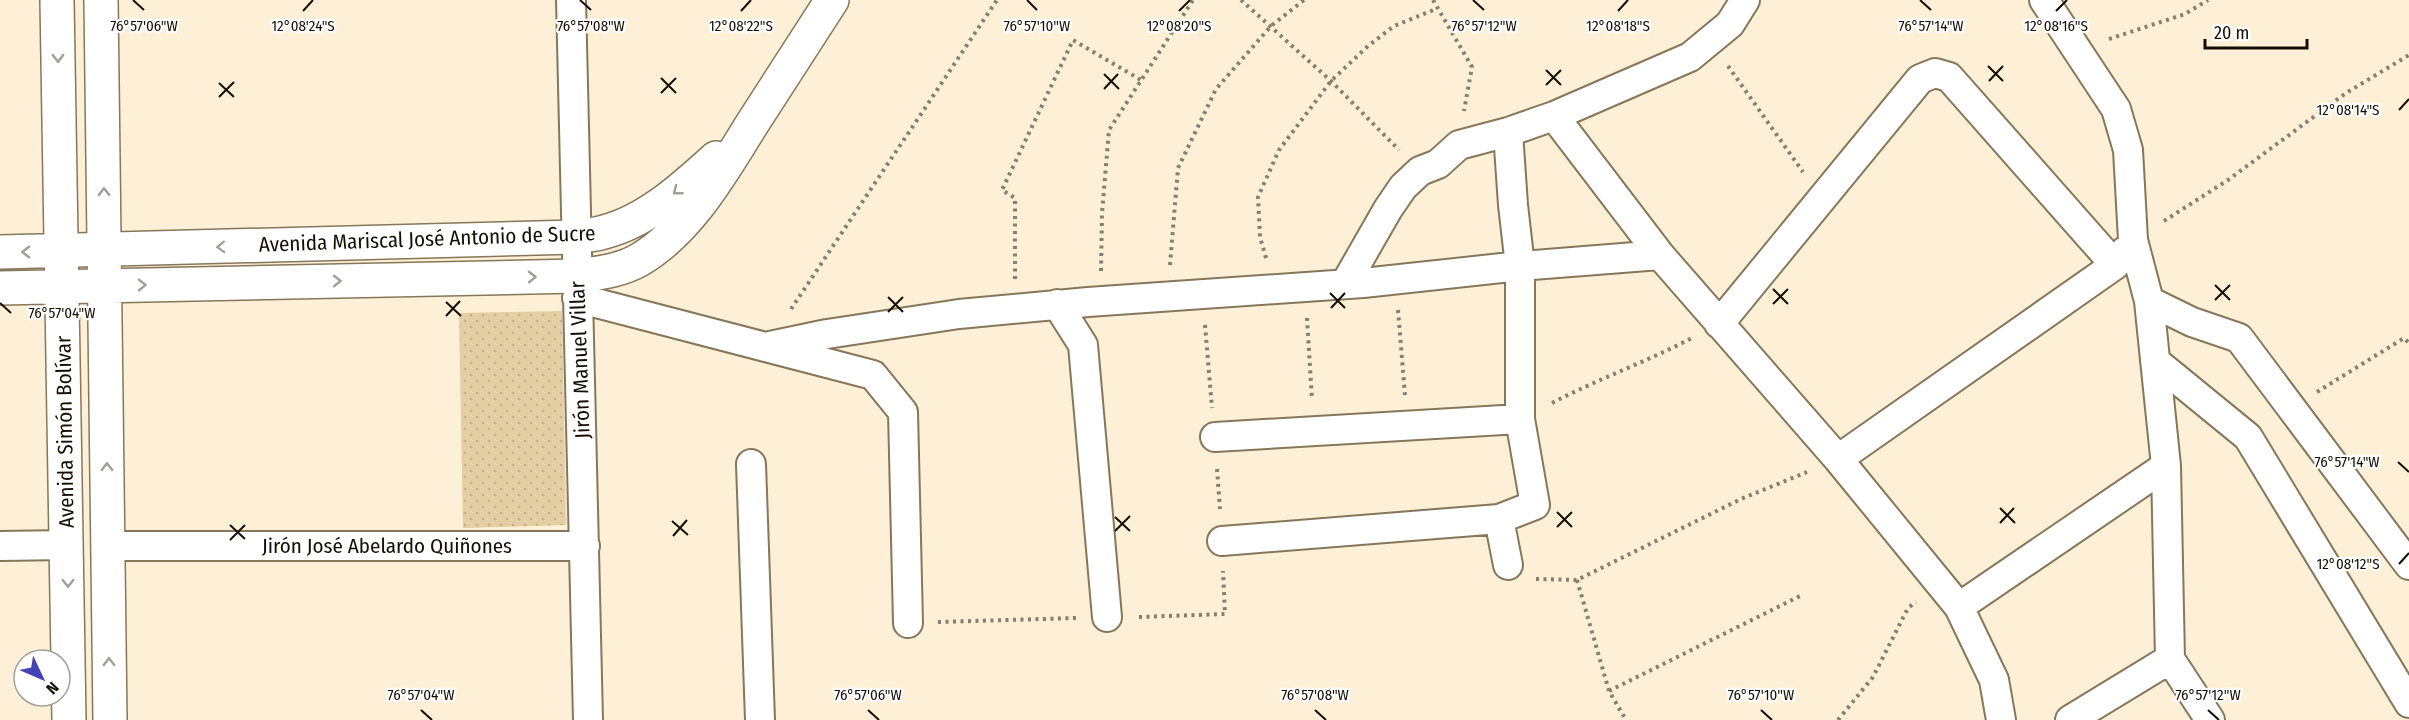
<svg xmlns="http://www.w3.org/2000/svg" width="2409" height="720" font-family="'Fira Sans Condensed',sans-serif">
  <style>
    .park { fill: url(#park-dots) }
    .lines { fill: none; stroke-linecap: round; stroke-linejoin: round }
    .minor-casing { stroke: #86775a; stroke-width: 32 }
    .tertiary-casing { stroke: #86775a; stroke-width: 36 }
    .path { stroke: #877e6c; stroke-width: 4; stroke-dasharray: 3 4.5; stroke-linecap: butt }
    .minor { stroke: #fff; stroke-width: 28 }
    .tertiary { stroke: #fff; stroke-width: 33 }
    .oneway { stroke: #a19f9b }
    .ticks { fill: none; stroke: #140e04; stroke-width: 2 }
    .labels { text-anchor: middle; stroke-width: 4.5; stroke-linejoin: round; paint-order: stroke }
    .street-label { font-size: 21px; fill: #140e04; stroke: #fff }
    .ticks-label { font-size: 15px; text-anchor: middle; fill: #140e04; stroke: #fff; stroke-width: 4.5; stroke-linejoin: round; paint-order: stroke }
  </style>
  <defs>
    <pattern id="park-dots" width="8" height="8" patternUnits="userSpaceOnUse" patternTransform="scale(1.5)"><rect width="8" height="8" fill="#e4cea4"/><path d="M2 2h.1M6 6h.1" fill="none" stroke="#c3b08c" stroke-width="1.8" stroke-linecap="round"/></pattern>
  </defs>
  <rect width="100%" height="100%" fill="#fdf0d6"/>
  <!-- park -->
  <path class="park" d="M562 311 566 525 463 528 459 313Z"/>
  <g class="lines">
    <!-- minor casing -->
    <g class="minor-casing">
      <path id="minor" d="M571 0 588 720
        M2044 0 2116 109 2128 150 2133 240 2149 301 2166 466 2170 659 2210 720
        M1554 116 1660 255 1838 459 1959 607 1994 680 2001 720
        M1345 284 1388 209 1403 187 1420 171 1438 164 1459 145 1508 132 1554 116 1690 57 1730 24 1745 0
        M577 298 873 375 903 412 908 623
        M2149 301 2192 322 2239 338 2409 565
        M1057 304 1083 345 1107 617
        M1719 324 1920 79 1935 73 1949 77 2115 265
        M765 347 827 334 959 314 1088 302 1363 283 1520 266 1660 255
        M2155 361 2248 437 2409 703
        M1215 437 1520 419
        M1838 459 2115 265 2125 251
        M751 464 760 720
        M1222 541 1499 519
        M0 546 67 545
        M108 546H585
        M1508 565 1499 519 1535 505 1520 419V266L1513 205 1508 132
        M1959 607 2166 466
        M2070 720 2170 659"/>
    </g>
    <!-- tertiary casing -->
    <g class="tertiary-casing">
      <path id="tertiary" d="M57 0 69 720
        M101 0 110 720
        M0 252 576 237C585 235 595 235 604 232 647 221 684 187 716 158
        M0 288 577 276C598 273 620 271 639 260 690 230 722 172 752 124 779 82 806 41 832 0"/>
    </g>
    <!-- path -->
    <path class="path" d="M1241 0 1331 81 1399 150
      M1433 0 1472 67 1464 111
      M2109 39 2185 14 2208 0
      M1728 66 1803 172
      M2164 221 2228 180 2346 93 2409 55
      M1266 258 1260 237 1258 197 1279 150 1331 81 1368 46 1394 26 1436 9
      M1170 265 1178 168 1216 89 1271 26 1304 0
      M1101 271 1102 213 1109 130 1193 0
      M1015 279V198L1002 190 1073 40 1141 80
      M791 309 997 0
      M1398 310 1405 395
      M1307 318 1312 400
      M1205 325 1212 408
      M2317 392 2404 338 2409 343
      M1552 403C1598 379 1646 362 1692 338
      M1217 469 1220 509
      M1536 579 1577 580 1741 499 1807 472
      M1577 580 1609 691 1626 720
      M1139 617 1225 614 1223 571
      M938 622 1077 618
      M1609 691 1802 595
      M1838 720 1873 677 1908 608 1916 602"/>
    <!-- minor -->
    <use href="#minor" class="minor"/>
    <!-- tertiary -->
    <use href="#tertiary" class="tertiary"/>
  </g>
  <!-- one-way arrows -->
  <defs><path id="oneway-chevron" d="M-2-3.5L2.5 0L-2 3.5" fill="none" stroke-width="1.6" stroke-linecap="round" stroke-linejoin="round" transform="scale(1.5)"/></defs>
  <g class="oneway">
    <use href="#oneway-chevron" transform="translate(58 58) rotate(89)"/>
    <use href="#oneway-chevron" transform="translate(677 191) rotate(142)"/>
    <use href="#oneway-chevron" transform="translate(104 192) rotate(-91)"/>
    <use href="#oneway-chevron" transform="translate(221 247) rotate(178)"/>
    <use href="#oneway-chevron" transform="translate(26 252) rotate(180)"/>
    <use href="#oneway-chevron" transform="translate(532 277) rotate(-1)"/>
    <use href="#oneway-chevron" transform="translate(337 281) rotate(-1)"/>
    <use href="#oneway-chevron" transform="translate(142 285) rotate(-1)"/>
    <use href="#oneway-chevron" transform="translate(107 467) rotate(-91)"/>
    <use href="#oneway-chevron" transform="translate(68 583) rotate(89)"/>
    <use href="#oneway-chevron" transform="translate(109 662) rotate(-91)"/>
  </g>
  <!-- ticks -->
  <path class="ticks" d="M133 0 144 10M580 0 591 10M1027 0 1037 10M1473 0 1484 10M1920 0 1931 10M303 11 313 0M741 11 751 0M1179 11 1190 0M1618 11 1628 0M2056 11 2067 0M1988 66 2003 81M1546 70 1561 85M1104 74 1119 89M661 78 676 93M1989 81 2003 66M219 83 234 97M1546 85 1561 70M1104 89 1118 74M661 93 676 78M219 97 234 82M2399 110 2409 99M2215 285 2230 300M1773 289 1788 304M1330 293 1345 308M888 297 903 312M2215 300 2230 285M446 302 461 316M0 303 11 313M1773 304 1788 289M1331 308 1345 293M888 312 903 297M446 316 460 301M2398 462 2409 472M2000 508 2015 523M1557 512 1572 527M1115 517 1130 531M672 521 688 535M2000 523 2014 508M230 525 245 539M1557 527 1572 512M1115 531 1130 516M673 536 687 520M230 540 245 525M2399 564 2409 553M421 710 432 720M868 710 879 720M1315 710 1326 720M1761 710 1772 720M2208 710 2219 720"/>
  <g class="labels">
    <!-- street labels -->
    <g class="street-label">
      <text transform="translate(427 239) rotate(-2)" y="7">Avenida Mariscal José Antonio de Sucre</text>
      <text transform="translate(580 360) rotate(-92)" y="7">Jirón Manuel Villar</text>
      <text transform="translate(65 432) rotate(-91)" y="7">Avenida Simón Bolívar</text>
      <text x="387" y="553">Jirón José Abelardo Quiñones</text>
    </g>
  </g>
  <g class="ticks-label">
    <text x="144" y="31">76°57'06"W</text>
    <text x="591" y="31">76°57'08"W</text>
    <text x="1037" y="31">76°57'10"W</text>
    <text x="1484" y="31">76°57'12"W</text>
    <text x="1931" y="31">76°57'14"W</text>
    <text x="303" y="31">12°08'24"S</text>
    <text x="741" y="31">12°08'22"S</text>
    <text x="1179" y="31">12°08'20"S</text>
    <text x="1618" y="31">12°08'18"S</text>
    <text x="2056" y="31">12°08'16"S</text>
    <text x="2348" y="115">12°08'14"S</text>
    <text x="62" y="318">76°57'04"W</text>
    <text x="2347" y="467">76°57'14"W</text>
    <text x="2348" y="569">12°08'12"S</text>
    <text x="421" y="700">76°57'04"W</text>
    <text x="868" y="700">76°57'06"W</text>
    <text x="1315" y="700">76°57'08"W</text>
    <text x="1761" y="700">76°57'10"W</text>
    <text x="2208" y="700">76°57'12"W</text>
  </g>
  <!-- north arrow -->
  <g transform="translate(42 678) rotate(134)"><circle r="28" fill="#ffffff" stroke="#a19f9b" stroke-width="1.5"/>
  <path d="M0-4.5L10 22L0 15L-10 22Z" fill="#4442b7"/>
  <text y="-9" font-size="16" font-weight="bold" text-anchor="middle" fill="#140e04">N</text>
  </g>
  <!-- scale -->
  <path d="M2205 39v9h102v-9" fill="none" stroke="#140e04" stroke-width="3"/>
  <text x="2214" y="39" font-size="18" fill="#140e04" stroke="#ffffff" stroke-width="4.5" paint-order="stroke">20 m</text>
</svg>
